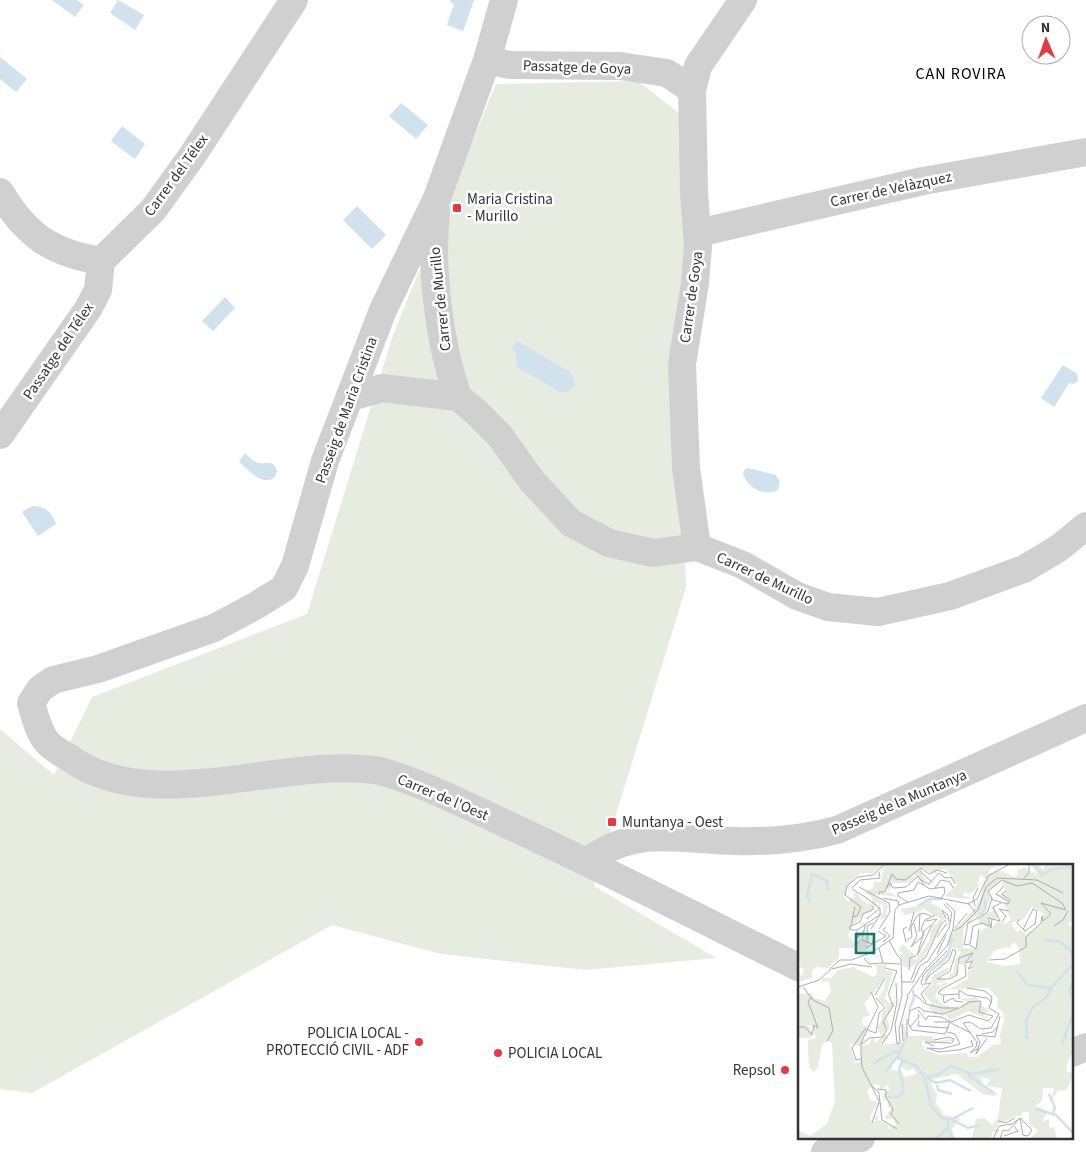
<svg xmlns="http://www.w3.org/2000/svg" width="1086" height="1152" font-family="'Source Sans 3',sans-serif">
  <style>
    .green { fill: #e6ecdf }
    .water { fill: #cfe2ee }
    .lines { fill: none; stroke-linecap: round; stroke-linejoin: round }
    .minor { stroke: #d0d0d0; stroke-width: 28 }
    .tertiary { stroke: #d0d0d0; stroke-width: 28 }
    .poi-dot { fill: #e63946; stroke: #fff; stroke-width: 2 }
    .labels { text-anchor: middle; stroke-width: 5; stroke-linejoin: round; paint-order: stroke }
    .street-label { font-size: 15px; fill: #333; stroke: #fff }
    .poi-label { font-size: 15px; fill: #333; stroke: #fff; text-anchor: start }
    .neighbourhood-label { font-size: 16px; letter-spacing: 1px; fill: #000; stroke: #fff }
    .inset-river { fill: none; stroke: #cfe2ee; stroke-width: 2.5 }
    .inset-road { fill: none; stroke: #adadad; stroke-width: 1 }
    .view { fill: #0f766e; fill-opacity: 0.15; stroke: #0f766e; stroke-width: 2.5 }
    .inset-edge { fill: none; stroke: #333; stroke-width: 2.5 }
  </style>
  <rect width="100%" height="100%" fill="#fff"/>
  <!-- green -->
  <path class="green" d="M638 81 685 118 698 230 675 353 686 587 594 886 716 958 586 970 441 954 332 925 32 1093 0 1089V729L54 775 92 697 307 614 393 335 496 84Z"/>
  <!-- water -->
  <path class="water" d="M52 0H77L84 5 75 17Z
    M118 0 144 15 135 30 110 13Z
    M450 0H474L463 31 447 25 454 4 450 2Z
    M0 57 27 79 16 92 0 79Z
    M401 103 428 125 416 139 389 116Z
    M122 126 145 144 135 159 111 141Z
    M357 206 386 235 372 249 343 220Z
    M225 297 235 308 213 331 202 321Z
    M517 341 570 372 575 381 573 388 567 392H560L517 367 516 354 512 349Z
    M1063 365 1077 374 1078 381 1073 384 1069 383 1054 407 1041 398Z
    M245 453C248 456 252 460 256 462 265 466 273 458 277 471L275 477C262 487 250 471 239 462Z
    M748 468 776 475 780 482 778 490C764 497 748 488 743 474L744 470Z
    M32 506C45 506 52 512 56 524L38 536 22 512Z"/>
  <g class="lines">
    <!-- minor -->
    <path class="minor" d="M504 0 487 60 437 198 383 310 325 461 295 566 284 588 257 605 214 628 98 669 53 680 40 689 31 703C35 716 38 731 47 742 52 748 61 753 68 757 151 818 279 757 374 770 383 771 393 775 402 778 437 790 470 807 504 823 603 869 701 919 800 968
      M487 60 510 65 620 66 667 73 692 90
      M0 192C26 235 51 253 101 261L153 210 192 156 294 0
      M436 211C430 268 439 343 458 397
      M698 233 923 181 1086 152
      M351 397 382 388 458 397 476 412 500 436 532 481 571 523 609 543 653 553 697 547 743 565 797 596 828 607 878 612 950 596 1024 569 1059 548 1086 526
      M0 435 88 309 98 290 101 261
      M697 547 686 468 682 364 695 283 698 246 694 192 692 90 698 66 743 0
      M587 862C634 825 680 840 735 841 770 842 803 839 837 830L1086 718"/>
    <!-- tertiary -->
    <path class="tertiary" d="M1072 1053 1086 1047
      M825 1152 861 1138"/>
  </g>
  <!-- markers -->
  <g class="poi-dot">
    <rect x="452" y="203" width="10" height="10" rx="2.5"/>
    <rect x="607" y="817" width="10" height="10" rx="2.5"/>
    <circle cx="419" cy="1042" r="5"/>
    <circle cx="498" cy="1053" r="5"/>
    <circle cx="785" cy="1070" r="5"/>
  </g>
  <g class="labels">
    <!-- street labels -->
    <g class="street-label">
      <text transform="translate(577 67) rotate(2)" y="5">Passatge de Goya</text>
      <text transform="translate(176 175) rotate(-54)" y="5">Carrer del Télex</text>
      <text transform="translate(891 189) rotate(-12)" y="5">Carrer de Velàzquez</text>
      <text transform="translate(691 297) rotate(-82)" y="5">Carrer de Goya</text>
      <text transform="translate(440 299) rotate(-96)" y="5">Carrer de Murillo</text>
      <text transform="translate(58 351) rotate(-56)" y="5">Passatge del Télex</text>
      <text transform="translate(346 410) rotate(-70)" y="5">Passeig de Maria Cristina</text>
      <text transform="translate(765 578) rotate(25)" y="5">Carrer de Murillo</text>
      <text transform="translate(443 797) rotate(23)" y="5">Carrer de l'Oest</text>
      <text transform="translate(899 802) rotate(-23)" y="5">Passeig de la Muntanya</text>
    </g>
    <!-- poi labels -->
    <g class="poi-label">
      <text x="467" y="204">Maria Cristina<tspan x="467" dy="17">- Murillo</tspan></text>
      <text x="622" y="827">Muntanya - Oest</text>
      <text x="409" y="1038" text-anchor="end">POLICIA LOCAL -<tspan x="409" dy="17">PROTECCIÓ CIVIL - ADF</tspan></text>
      <text x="508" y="1058">POLICIA LOCAL</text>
      <text x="775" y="1075" text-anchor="end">Repsol</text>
    </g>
    <!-- neighbourhood labels -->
    <g class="neighbourhood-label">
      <text x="961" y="79">CAN ROVIRA</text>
    </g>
  </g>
  <!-- overview -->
  <g transform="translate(798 864)">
    <rect width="275" height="275" fill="#fff"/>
    <path d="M0 0H209L193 4 190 10 203 7 217 13 220 10 218 0 220 6 228 3 231 9 237 8V12L239 8 231 0 242 1 245 6 247 0 275 1V58L270 59 275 65V188L268 201 269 208 274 209 273 217 268 226 260 227 253 236 256 224H245L244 237 237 242 250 247 244 258 251 255V264L256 263 259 275H231L240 267 231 259V248H224L223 253 221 251 200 260 197 265H202L201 268H195L192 275H174L178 255 187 254 194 261 200 254 204 224 188 222 192 215 182 213 189 226 200 229 196 232 184 230 159 210 136 215 133 220 139 230 138 239 146 251 163 254 154 265 156 275H0V266L12 272 29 260 37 237 34 179 29 177 24 180 20 203 16 208 11 203 10 183V176L18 174 14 162 10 161 15 169 12 174H0V130L13 129 16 134 27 137 33 127 31 118 23 117 25 114H33L40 106 55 103 75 113 79 110V103L76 101 89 100 87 106 95 108 87 134 91 139 98 138 88 155 90 156 92 166 90 164 83 171 79 164 84 156 83 150 89 144 80 134 86 126 88 113 66 140 72 151 64 154V157L65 162 72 161 62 182 52 180 57 200 63 197V182L71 180 76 171 77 179 87 170 90 172 82 181 106 178 104 158 109 147 105 159 110 172H134L138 177 155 175 156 177 136 178 124 177 125 185 141 191 169 189 171 193H180L195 181 203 180 202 170 206 157 205 148 199 143 200 135 191 124 152 125 170 115V107L177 103H174L176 96 164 101 159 98 160 110 149 114 156 107V98L163 88 156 84 152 83 147 98 133 107 124 120 133 105 149 93 151 73 180 40 188 15 182 11 180 23 172 30 166 28 165 32 172 33 168 35 146 32 159 21 148 5 140 6 137 10 124 4V11L128 16 120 17V12L113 9 116 15 108 19H95L91 27 90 24 84 29 92 28 100 33 76 30 90 41 88 53 82 56 86 42 77 38 81 46 75 42 74 48 70 47 55 60 50 72 59 81 69 71 70 86 58 88 55 84H41V94L30 104 19 103 14 106V114L0 118V104L3 113 6 105 0 102 4 100 0 99ZM86 1 83 18 76 17 75 24 66 28 75 34 73 40 66 38 58 28 55 31 58 33 51 34V38L46 34 50 21 62 9H75ZM205 16 208 31 199 30 210 39 206 40 213 55 207 60 200 57 193 65 189 54 198 55 201 52 193 41 194 48 184 49 193 34 190 27ZM234 42 245 50 243 60 233 68 228 67 230 72 222 65 219 69 213 59 226 55ZM176 53H180L181 59 189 63 182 68 177 85 165 84V65ZM216 78 221 84 222 100 207 102 189 98 196 87 209 83 215 85 212 82ZM97 195 104 196 102 203 111 207 115 204 119 210 106 213 103 207 93 206ZM77 220 82 222 81 228 89 221 92 225 85 230V236L89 235 90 243H94L86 255H95L99 261 93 262 92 266 89 260 80 256V250L76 255 79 256 74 258 72 253 80 238 72 236 69 226ZM133 34 134 40 143 44 146 54 126 93 112 104 105 102 102 91 105 89 100 86 105 80 118 92 112 94 118 95 115 100 131 77 134 63 143 55 124 44V47L107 51 102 45 120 42ZM150 103 152 105 140 113 149 117 139 119 141 122 147 118 150 120 142 123 145 127 141 129 140 125 137 133 145 141 164 145 162 141 170 138 161 135 178 133 184 142 192 147 186 149 187 154 170 147 153 156 147 151 155 148 145 150V154L140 146V151L136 152V148L130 145 134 139 125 129 135 121 133 113Z" fill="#e6ecdf" fill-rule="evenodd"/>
    <path class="inset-river" d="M236 0 244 11 255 5 275 3M15 10 29 17 30 27M12 37 9 32 14 10M120 42 131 35H144M182 51 188 44 187 36M246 75 262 78 273 87 275 93M219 107 229 121 252 124M127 116 132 107 150 91 154 74M275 117 271 128 275 135M111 146 116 133 115 126M108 173 100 194 118 202 127 213M229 175 228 157 235 143 249 133 253 124 275 100M264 180 275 150M75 200 95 188H102M88 207 100 192M170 211 196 229M128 213 139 211 153 202 173 210 201 205M127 214 133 242 144 254 154 255 175 244M129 214 138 219 152 216 173 227M139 221 140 226 154 230M251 230 257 244 255 249M90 233H101L106 226 101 204 105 196M238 245 258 251 275 269M150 256V265L156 275M154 256 170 264 181 261M137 275 150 264"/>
    <path class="inset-road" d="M122 7 134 18M225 15 231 9V0M123 16 131 20 141 9 147 14 153 13 157 20M206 22 198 30 211 38M61 23 91 39 92 48 81 65M89 23 92 19 95 24 108 23 120 12 126 21M54 24 62 16 82 14 81 8M137 24 143 16 152 18 155 24M54 25 67 33M208 27 204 30 213 37M47 31 49 22 60 13 75 11 86 1M47 31 63 43 59 52 55 53M81 31V28H87L94 10 98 15 107 16 123 4 131 10 139 6 149 9M67 33 82 44 69 55M85 34 100 37 101 41M110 38 100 32V29L116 26 120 18 132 25 146 23 147 29 143 34M211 38 210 40 195 36 190 27 204 16 219 22 234 19 264 39M170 40 179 35 190 12 212 0M74 42 76 45 65 50 62 58 51 63 53 66H59L83 50M177 42 175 34 180 24M183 53 190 47 194 34M148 55 144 46 150 51 151 58M194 55 193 64 190 54 202 57M221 55 219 59 227 67 238 59M128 57 139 55 134 61M202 57 195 43 203 39M204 58 208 52 201 45 211 47M116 60 119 72 113 83 126 71M53 61 57 43M175 62 172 80 166 81 170 59 182 53M175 62 184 59 191 62M256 62 265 56 270 47M157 64 169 49M73 65 82 51V44M225 66 235 45 239 47 237 60M59 67 60 74 66 66M111 67 116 48M155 67 163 63 180 46 188 23 199 14 239 16 265 29M121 68 122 49M126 71 123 65 127 56 137 51M139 73 149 59M64 76 74 80 76 73M91 76 99 91M109 76 114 73 113 63 119 52 125 49 133 52M85 78 92 72 85 66 88 63M108 78 105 65 109 63M70 79 69 62 75 59M58 81 65 73 67 61M172 81 178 85 181 65M68 84 88 72 80 67M81 84 85 99 102 100M120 90 134 61M139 90 148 71M99 91 103 95 104 131 97 160 99 180 102 179 101 165 110 132M119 92 126 67 133 61M66 94 71 100 85 99M191 96 207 95 228 83V73L243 59 244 52 245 57 253 50 243 39 268 46 264 39M168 99 175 97 170 105 175 103M130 103 149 82 155 65 157 47 148 39M87 104 99 107 90 131M32 105 42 96H54L76 87 95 74 97 46 101 41 131 32 171 40 177 48M34 105 53 100 74 103M111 106 112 94 118 92M113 116 119 100 128 93 143 60 148 56M104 118H115L122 102 130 97 151 64 154 49 146 40M128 120 133 119 123 130 128 138M126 121 131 112 151 96 155 85 158 88 152 107 139 115H151L159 111 161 94 175 89 167 99M125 122 123 118 126 110 149 87M0 123 21 116 33 105M5 123 15 136 31 144 35 167 29 177M169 124 187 127 194 133 193 139M73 128 80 143 63 179V190L64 203 83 241M116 130 128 140 144 144H162L171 138 183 137 181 148 195 152 190 157 171 151 153 158M77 131 87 114M144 131 140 129 144 125 168 112 167 100M145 131 146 139 155 134 157 137 165 138M145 131 161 130M109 132 129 103M161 135V126L169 131 189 134 193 138 191 144 201 150 193 164 183 165 172 158 165 159 179 178 178 183 172 189 181 184M112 146 110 159 114 166 147 170 152 158M120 146 128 156 130 152 143 153 153 158M111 147 121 143 126 147 146 150 160 144M109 155V173M121 157 120 162 151 164M136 158H152M153 159 173 169M104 160 105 177M0 163H7L14 171 16 161 20 164 10 138 13 133M112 163 121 153 120 150M69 166 78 169 81 149 87 144 78 134M149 168 157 170 162 180 143 185 129 184 141 188 160 186 175 182 173 176M184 170 195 168 199 163M189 174 178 190 182 178 178 171 197 173 202 152M136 176 151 173 156 175M63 180 72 174 84 173 89 166 85 158 95 142 91 131M84 180 93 167 99 138 98 119M136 182 127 178 154 179 156 175M63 195 58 196 54 184 68 164M74 222 81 229 84 256 99 265M79 225 88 226V233L95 245 93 250 101 260M222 254 234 266 230 272 225 271ZM200 257 208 259 217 254M74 259 81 238M206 272 220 267 216 262M195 275 201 262 214 260 222 254M202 275 205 266 210 267 222 254"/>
    <path class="view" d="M58 70H76V89H58Z"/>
    <rect width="275" height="275" class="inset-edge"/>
  </g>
  <!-- north arrow -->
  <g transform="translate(1046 40) rotate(358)"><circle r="24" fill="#ffffff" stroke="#adadad"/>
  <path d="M0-4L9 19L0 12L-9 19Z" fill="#e63946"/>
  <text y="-8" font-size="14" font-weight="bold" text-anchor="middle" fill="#333333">N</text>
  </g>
</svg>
